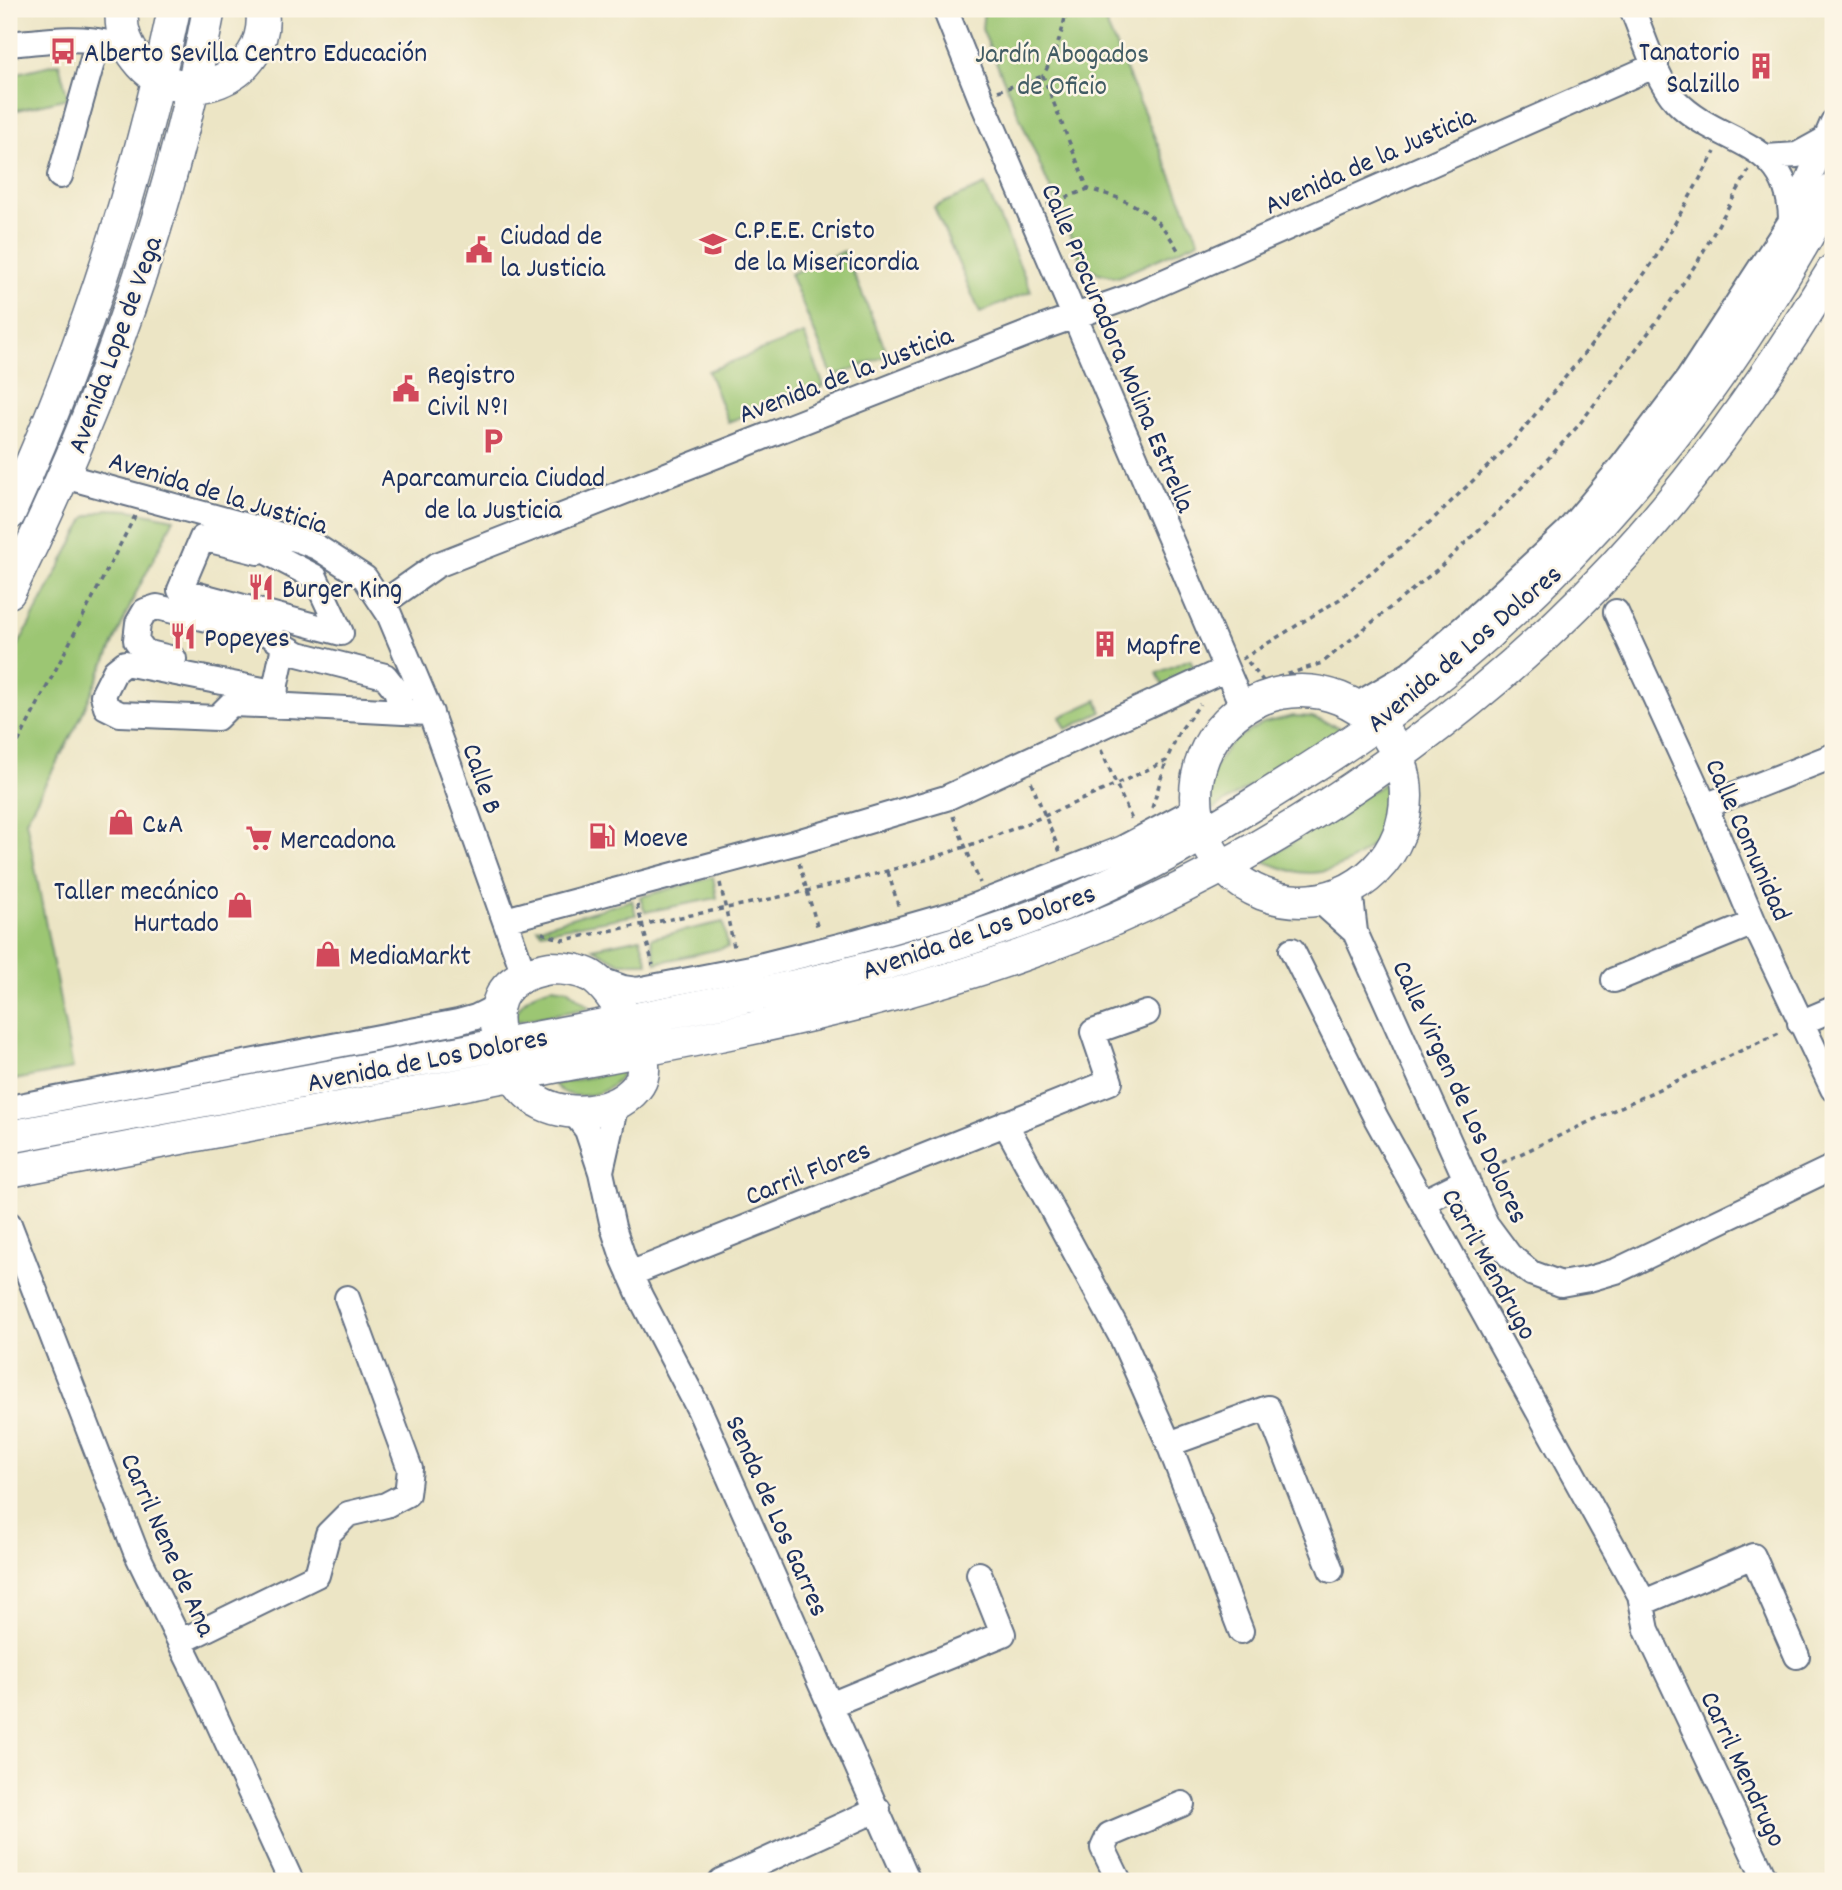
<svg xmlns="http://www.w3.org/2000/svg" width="1842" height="1890" font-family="Dekko,sans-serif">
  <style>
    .green { fill: #9cc673; stroke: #5c7a68; stroke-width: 2 }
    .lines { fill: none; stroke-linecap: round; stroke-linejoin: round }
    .minor-casing { stroke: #646f82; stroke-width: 28 }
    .major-casing { stroke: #646f82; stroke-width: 35 }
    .path { stroke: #646f82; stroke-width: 3.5; stroke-dasharray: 5 5; stroke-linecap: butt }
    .minor { stroke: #fff; stroke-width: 24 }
    .major { stroke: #fff; stroke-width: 32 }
    .labels { text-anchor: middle; stroke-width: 5; stroke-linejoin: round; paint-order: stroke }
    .poi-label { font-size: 28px; fill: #1b2f5e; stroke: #fcf5e5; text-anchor: start }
    .park-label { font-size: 28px; fill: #425c64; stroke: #fcf5e5 }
    .street-label { font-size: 28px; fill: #1b2f5e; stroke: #fcf5e5 }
  </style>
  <rect width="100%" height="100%" fill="#fcf5e5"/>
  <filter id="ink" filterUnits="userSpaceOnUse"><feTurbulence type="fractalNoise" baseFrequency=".0143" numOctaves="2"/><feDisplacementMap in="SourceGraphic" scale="14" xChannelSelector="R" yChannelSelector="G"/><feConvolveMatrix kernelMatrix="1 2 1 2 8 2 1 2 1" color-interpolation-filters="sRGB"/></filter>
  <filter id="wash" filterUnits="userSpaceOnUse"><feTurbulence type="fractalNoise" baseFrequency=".00686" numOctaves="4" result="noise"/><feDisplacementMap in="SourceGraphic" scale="28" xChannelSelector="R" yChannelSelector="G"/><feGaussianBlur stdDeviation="1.57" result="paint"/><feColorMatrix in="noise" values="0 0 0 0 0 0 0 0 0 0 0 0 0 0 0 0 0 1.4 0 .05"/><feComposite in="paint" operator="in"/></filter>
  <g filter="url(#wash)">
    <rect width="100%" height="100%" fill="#ece5c5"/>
    <!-- green -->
    <path class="green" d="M984 9H1100L1199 241 1118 277 1098 273 1081 261 982 29Z
      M59 63 68 98 9 112V75Z
      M985 185 1031 291 980 313 934 207Z
      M844 251 888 355 833 377 790 274Z
      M804 334 824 386 728 422 708 371Z
      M107 509 130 510 174 519 136 593 79 721 26 820 73 1069 9 1081V663L86 517Z
      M1190 659 1196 672 1163 686 1157 673Z
      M1097 700 1102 712 1066 729 1060 717Z
      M1294 716 1312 717 1343 729 1210 811 1207 802 1208 777 1231 742 1263 723Z
      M1388 781C1410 825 1359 865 1321 872 1301 876 1281 868 1263 861Z
      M713 877 717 898 645 912 640 897Z
      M632 900 636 915 541 932 537 928Z
      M723 922 728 947 656 963 651 938Z
      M640 938 648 963H620L593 948Z
      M552 987 567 989 590 1008 513 1022C519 1001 532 992 552 987Z
      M623 1071C615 1095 570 1106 554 1084Z"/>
  </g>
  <g filter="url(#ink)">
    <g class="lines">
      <!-- minor casing -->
      <g class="minor-casing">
        <path id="minor" d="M945 9 981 99 1243 708
          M1632 9C1644 37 1656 80 1676 101 1719 146 1789 138 1791 218
          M9 44C44 41 78 35 112 44
          M1766 157 1797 155 1826 139
          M60 176 98 41
          M64 476 299 540 317 547 365 578 389 614 429 709 524 974
          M264 531 258 552 202 538 180 590 341 633 315 577 269 553 274 534
          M383 603 437 565 1044 327 1132 296 1656 65
          M1616 612 1705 806 1754 923 1833 1089
          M174 659 145 652 136 640 138 623 145 611 157 607 269 634 284 646
          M1355 706 1410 674 1471 621 1568 531 1622 466 1688 379 1789 224 1833 122
          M403 712 289 706 231 704 217 718 120 714 106 707 103 695 115 671 125 663 263 690 275 706 276 684 284 646 298 654 385 676 396 690 403 712 431 713
          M1705 806 1833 756
          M1350 890 1355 932 1486 1224 1509 1255 1531 1273 1561 1284 1589 1279 1616 1271 1833 1167
          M1319 900 1355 932
          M505 920 794 843 946 798 1226 669
          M1292 950 1376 1118 1640 1595 1647 1630 1766 1881
          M593 977 623 988 637 990 751 968 855 942 956 913 1121 849 1196 809
          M1614 980 1754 923
          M1800 1023 1833 1009
          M9 1108 458 1022 476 1017 496 1007
          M574 1113 587 1130 601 1172 613 1227 624 1260 640 1296 699 1409 908 1881
          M1005 1123 1122 1338 1169 1444 1241 1631
          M601 1171 616 1104
          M1423 1202 1467 1180
          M9 1224 136 1552 200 1683 291 1881
          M630 1274 1110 1082 1093 1032 1147 1013
          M1169 1444 1268 1408 1331 1570
          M1642 1603 1753 1556 1797 1656
          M177 1635 188 1638 317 1575 328 1534 348 1514 386 1505 407 1494 410 1469 347 1298
          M830 1705 1003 1634 979 1574
          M721 1881 878 1809
          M1119 1881 1103 1848 1109 1835 1182 1804"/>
      </g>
      <!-- major casing -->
      <g class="major-casing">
        <path id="major" d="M122 9C120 28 125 44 137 59 179 115 272 79 262 9
          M9 514C83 352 138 183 174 9
          M9 592C101 407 171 212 209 9
          M1196 796a105 105 0 1 1 210 0a105 105 0 1 1-210 0Z
          M550 968C564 968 578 969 591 976 613 989 650 1050 642 1077 639 1088 627 1098 617 1103 587 1117 546 1115 523 1089 515 1080 510 1068 506 1057 486 1010 496 977 550 968Z
          M9 1137C189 1102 370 1069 551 1035 714 1004 878 975 1034 916 1112 887 1184 847 1255 803 1295 778 1335 754 1373 726 1567 586 1722 400 1833 189
          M9 1171C187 1137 365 1102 543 1069 749 1030 956 994 1148 904 1327 821 1510 686 1640 538 1713 455 1776 364 1833 270"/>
      </g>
      <!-- path -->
      <path class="path" d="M1066 9C1064 32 1054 55 1043 76L1088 189C1130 200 1157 211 1179 252
        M998 91 1043 76
        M1047 205 1088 189
        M1242 659 1340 599 1431 521 1512 443 1597 338 1653 262 1715 152
        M1248 662 1264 682 1322 663 1439 568 1513 497 1578 426 1658 320 1698 261 1749 170
        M1101 750 1132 820
        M9 760 135 516
        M1031 782 1060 852
        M1152 808 1166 762
        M953 816 980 883
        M799 863 818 929
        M888 872 899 908
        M720 883 735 951
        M637 905 653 965
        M542 933 563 940C677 917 793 898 905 866 996 840 1081 801 1166 761L1179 732 1200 704
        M1484 1171 1781 1032"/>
      <!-- minor -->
      <use href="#minor" class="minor"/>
      <!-- major -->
      <use href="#major" class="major"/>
    </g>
  </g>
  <!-- icons -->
  <defs>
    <g id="bus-bare" transform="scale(2.1)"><path d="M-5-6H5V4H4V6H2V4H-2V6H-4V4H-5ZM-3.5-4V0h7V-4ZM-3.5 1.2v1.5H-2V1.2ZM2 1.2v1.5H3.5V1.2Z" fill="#d1495b" stroke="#fcf5e5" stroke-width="2.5" paint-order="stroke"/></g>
    <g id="building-bare" transform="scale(2.1)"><path d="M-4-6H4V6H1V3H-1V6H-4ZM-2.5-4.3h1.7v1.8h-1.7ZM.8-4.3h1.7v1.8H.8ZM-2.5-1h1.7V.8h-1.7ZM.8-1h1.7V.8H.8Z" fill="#d1495b" stroke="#fcf5e5" stroke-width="2.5" paint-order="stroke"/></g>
    <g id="school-bare" transform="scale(2.1)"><path d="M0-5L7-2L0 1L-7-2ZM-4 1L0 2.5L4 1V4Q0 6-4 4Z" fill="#d1495b" stroke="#fcf5e5" stroke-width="2.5" paint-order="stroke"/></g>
    <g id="civic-bare" transform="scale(2.1)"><path d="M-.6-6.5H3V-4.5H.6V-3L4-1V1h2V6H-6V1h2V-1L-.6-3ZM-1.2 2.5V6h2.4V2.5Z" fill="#d1495b" stroke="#fcf5e5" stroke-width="2.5" paint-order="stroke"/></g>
    <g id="parking-bare" transform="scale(2.1)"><path d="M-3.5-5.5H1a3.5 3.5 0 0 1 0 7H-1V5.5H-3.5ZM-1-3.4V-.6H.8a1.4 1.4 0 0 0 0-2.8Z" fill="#d1495b" stroke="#fcf5e5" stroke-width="2.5" paint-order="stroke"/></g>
    <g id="restaurant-bare" transform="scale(2.1)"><path d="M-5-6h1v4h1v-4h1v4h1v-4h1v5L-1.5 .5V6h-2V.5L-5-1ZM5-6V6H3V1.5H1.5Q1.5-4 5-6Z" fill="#d1495b" stroke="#fcf5e5" stroke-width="2.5" paint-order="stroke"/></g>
    <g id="shop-bare" transform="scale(2.1)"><path d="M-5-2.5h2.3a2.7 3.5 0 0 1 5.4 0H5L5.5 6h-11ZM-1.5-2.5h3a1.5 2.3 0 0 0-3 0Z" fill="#d1495b" stroke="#fcf5e5" stroke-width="2.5" paint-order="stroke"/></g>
    <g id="fuel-bare" transform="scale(2.1)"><path d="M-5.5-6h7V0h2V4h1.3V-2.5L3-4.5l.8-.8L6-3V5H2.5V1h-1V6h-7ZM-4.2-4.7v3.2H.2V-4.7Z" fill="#d1495b" stroke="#fcf5e5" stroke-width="2.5" paint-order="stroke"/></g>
    <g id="supermarket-bare" transform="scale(2.1)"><path d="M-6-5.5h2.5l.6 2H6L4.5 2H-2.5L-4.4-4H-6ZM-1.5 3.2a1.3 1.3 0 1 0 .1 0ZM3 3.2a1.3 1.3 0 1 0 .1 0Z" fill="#d1495b" stroke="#fcf5e5" stroke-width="2.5" paint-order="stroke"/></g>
  </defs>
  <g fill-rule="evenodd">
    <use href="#bus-bare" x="63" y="51"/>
    <use href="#building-bare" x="1761" y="66"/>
    <use href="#school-bare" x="713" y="244"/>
    <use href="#civic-bare" x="479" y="250"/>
    <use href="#civic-bare" x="406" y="389"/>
    <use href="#parking-bare" x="493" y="441"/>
    <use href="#restaurant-bare" x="261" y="587"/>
    <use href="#restaurant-bare" x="183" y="636"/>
    <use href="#building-bare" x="1105" y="644"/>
    <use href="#shop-bare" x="121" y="822"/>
    <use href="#fuel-bare" x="602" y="836"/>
    <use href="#supermarket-bare" x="259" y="838"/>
    <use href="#shop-bare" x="240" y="905"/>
    <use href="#shop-bare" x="328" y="954"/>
  </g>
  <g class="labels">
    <!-- poi labels -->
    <g class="poi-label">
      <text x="1740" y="60" text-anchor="end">Tanatorio<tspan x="1740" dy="32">Salzillo</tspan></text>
      <text x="84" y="61">Alberto Sevilla Centro Educación</text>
      <text x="734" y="238">C.P.E.E. Cristo<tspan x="734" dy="32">de la Misericordia</tspan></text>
      <text x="500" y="244">Ciudad de<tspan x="500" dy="32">la Justicia</tspan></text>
      <text x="427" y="383">Registro<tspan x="427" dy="32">Civil Nº1</tspan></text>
      <text x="493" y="486" text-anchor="middle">Aparcamurcia Ciudad<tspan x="493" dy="32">de la Justicia</tspan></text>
      <text x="282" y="597">Burger King</text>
      <text x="204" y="646">Popeyes</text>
      <text x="1126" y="654">Mapfre</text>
      <text x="142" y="832">C&amp;A</text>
      <text x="623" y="846">Moeve</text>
      <text x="280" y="848">Mercadona</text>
      <text x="219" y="899" text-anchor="end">Taller mecánico<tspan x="219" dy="32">Hurtado</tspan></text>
      <text x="349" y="964">MediaMarkt</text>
    </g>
    <!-- park labels -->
    <g class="park-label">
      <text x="1062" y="62">Jardín Abogados<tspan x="1062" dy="32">de Oficio</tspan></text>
    </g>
    <!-- street labels -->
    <g class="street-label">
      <text transform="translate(1369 159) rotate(-24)" y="10">Avenida de la Justicia</text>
      <text transform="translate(113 344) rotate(-70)" y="10">Avenida Lope de Vega</text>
      <text transform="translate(1120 347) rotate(67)" y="10">Calle Procuradora Molina Estrella</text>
      <text transform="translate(845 373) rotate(-21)" y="10">Avenida de la Justicia</text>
      <text transform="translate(219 491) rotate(17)" y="10">Avenida de la Justicia</text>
      <text transform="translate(1463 647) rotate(-40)" y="10">Avenida de Los Dolores</text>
      <text transform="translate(484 778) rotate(71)" y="10">Calle B</text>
      <text transform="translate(1750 839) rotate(66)" y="10">Calle Comunidad</text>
      <text transform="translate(978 930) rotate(-19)" y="10">Avenida de Los Dolores</text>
      <text transform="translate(427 1058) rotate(-11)" y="10">Avenida de Los Dolores</text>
      <text transform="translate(1462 1091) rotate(65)" y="10">Calle Virgen de Los Dolores</text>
      <text transform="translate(807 1171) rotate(-22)" y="10">Carril Flores</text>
      <text transform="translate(1491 1263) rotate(61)" y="10">Carril Mendrugo</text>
      <text transform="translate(779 1515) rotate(66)" y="10">Senda de Los Garres</text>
      <text transform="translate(170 1544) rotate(66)" y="10">Carril Nene de Ana</text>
      <text transform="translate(1745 1768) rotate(65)" y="10">Carril Mendrugo</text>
    </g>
  </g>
  <!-- margin -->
  <rect width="1842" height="1890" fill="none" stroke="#fcf5e5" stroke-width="35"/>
</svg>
